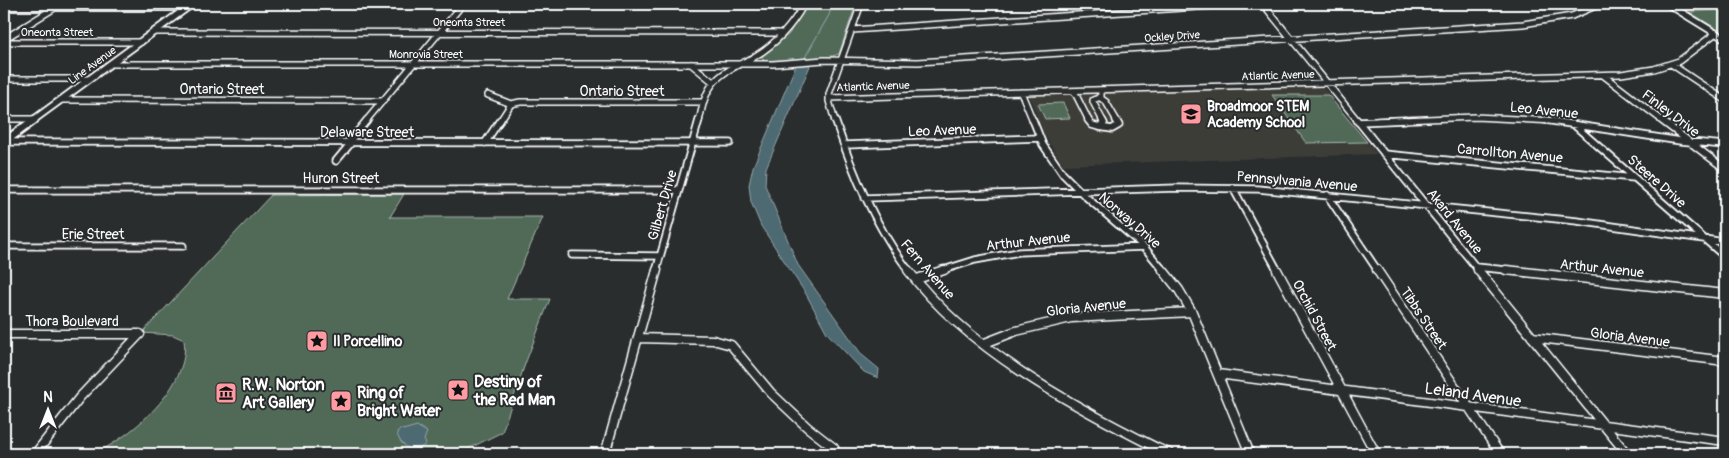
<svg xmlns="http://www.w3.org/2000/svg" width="1729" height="458" font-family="Pangolin,sans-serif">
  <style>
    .built { fill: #3d3d39 }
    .green { fill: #516b59; stroke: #a8b5ac }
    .water { fill: #4d6971; stroke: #94a5aa }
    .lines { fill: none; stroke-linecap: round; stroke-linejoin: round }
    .stream { stroke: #94a5aa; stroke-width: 1 }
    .minor-far2-casing { stroke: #fff; stroke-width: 8 }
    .minor-far1-casing { stroke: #fff; stroke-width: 9 }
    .minor-casing { stroke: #fff; stroke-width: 11 }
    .major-far1-casing { stroke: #fff; stroke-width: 9 }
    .major-casing { stroke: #fff; stroke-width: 11 }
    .minor-far2 { stroke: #2a2d2e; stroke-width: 5 }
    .minor-far1 { stroke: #2a2d2e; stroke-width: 5.5 }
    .minor { stroke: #2a2d2e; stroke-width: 8 }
    .major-far1 { stroke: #2a2d2e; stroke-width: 5.5 }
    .major { stroke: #2a2d2e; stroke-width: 7 }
    .labels { text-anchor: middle; stroke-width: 4; stroke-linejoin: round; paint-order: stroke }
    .far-street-label { font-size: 11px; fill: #fff; stroke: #2a2d2e }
    .street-label { font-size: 14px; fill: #fff; stroke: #2a2d2e }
    .poi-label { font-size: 14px; font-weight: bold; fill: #fff; stroke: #2a2d2e; text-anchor: start }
    .near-poi-label { font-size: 16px; font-weight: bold; fill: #fff; stroke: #2a2d2e; text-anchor: start }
    .near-street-label { font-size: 16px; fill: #fff; stroke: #2a2d2e }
  </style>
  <rect width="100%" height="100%" fill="#2a2d2e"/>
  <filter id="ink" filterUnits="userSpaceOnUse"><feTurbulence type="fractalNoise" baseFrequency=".02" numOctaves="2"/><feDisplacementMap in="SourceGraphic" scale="10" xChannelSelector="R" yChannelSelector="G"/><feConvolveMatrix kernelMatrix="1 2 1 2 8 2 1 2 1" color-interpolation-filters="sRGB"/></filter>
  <g filter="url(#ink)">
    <!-- built -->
    <path class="built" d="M1323 87 1377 154 1063 165 1044 134 1029 95Z"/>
    <!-- green -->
    <path class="green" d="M806 4H856L839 54C825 59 775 66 762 59V56L789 34Z
      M1725 9V34L1689 12Z
      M1272 95H1328L1367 142 1306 143Z
      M1063 103 1070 118 1045 119 1038 104Z
      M404 194 390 217H543L507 299H550L525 364 502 432 458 454H94C132 436 191 386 184 340L173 335 142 333 271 195Z"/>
    <!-- water -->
    <path class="water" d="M801 63H807L810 66 766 168 765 185 798 265 862 355 879 369 878 378 864 372 827 333 806 294 761 226 751 202 749 185 753 167 796 65Z
      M417 426 427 432 424 440 426 444 415 451C406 448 398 442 397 432L401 428 403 430Z"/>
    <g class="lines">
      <!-- stream -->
      <path class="stream" d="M804 59 829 15 832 4"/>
      <!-- minor-far2 casing -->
      <g class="minor-far2-casing">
        <path id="minor-far2" d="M773 4H779
          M1263 4 1358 121
          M861 5 878 4
          M4 8H186
          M852 30 1242 4
          M155 32 783 33
          M4 39 61 4
          M4 42H141
          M110 64H773L824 60 918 62 1523 24 1572 16 1600 4
          M691 64 713 82
          M1671 64 1725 100
          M1603 75 1663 121
          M4 79H89
          M1101 90V97L1093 100V102L1103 121
          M1074 91 1089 121
          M1021 92 1033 121
          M488 95 511 104 500 121
          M1099 97 1106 102 1117 121
          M829 98 1621 74 1654 69 1679 61 1716 33
          M61 100 383 101
          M511 104 520 102H704
          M4 119H34
          M366 121 463 4
          M699 121C702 109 704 95 712 85 722 71 739 65 754 57 776 44 792 26 804 4
          M835 121 829 101V94L861 4
          M1378 121 1475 117 1555 121"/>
      </g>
      <!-- minor-far1 casing -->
      <g class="minor-far1-casing">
        <path id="minor-far1" d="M835 120C854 176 874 224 909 271
          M1033 120 1043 145 1063 174 1085 196 1144 247 1164 271
          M1088 120 1092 125 1099 127 1104 123 1102 120
          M1357 120 1479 271
          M1545 120 1680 141 1725 145
          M1661 120 1725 169
          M1358 122 1405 120
          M1573 124 1725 257
          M1099 127 1112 129 1119 125 1116 120
          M4 142 730 143
          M348 143 367 120
          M485 143 500 120
          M845 145 1039 138
          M1384 154 1634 178
          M336 161 351 143
          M1233 188 1278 271
          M4 190H679
          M1327 195 1378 271
          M865 198 1177 188 1258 189 1577 221 1725 242
          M4 246H183
          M572 255 660 256
          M1476 267 1517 271
          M656 271 699 120
          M940 271 975 260 1019 252 1144 247"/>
      </g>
      <!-- minor casing -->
      <g class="minor-casing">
        <path id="minor" d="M908 270C967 349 1071 405 1157 448L1159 454
          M1163 270 1179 290 1192 312 1250 454
          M1277 270 1376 454
          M1377 270 1500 454
          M1478 270 1627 454
          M1506 270 1725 294
          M917 279 944 270
          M4 334H140
          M1532 337 1725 361
          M638 338 713 340 731 345 771 393 807 427 834 448 836 454
          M985 343 1016 331 1071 318 1192 312
          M1218 374 1725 441
          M1157 448 1171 454
          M35 454 80 397 140 334
          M605 454 657 270"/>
      </g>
      <!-- major-far1 casing -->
      <g class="major-far1-casing">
        <path id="major-far1" d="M1668 4 1725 39
          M32 121 192 4"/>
      </g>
      <!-- major casing -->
      <g class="major-casing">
        <path id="major" d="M4 142 34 120"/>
      </g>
      <!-- minor-far2 -->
      <use href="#minor-far2" class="minor-far2"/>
      <!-- minor-far1 -->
      <use href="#minor-far1" class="minor-far1"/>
      <!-- minor -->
      <use href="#minor" class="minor"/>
      <!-- major-far1 -->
      <use href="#major-far1" class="major-far1"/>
      <!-- major -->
      <use href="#major" class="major"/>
    </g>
  </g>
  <!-- icons -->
  <defs>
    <g id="school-square" transform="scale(1.125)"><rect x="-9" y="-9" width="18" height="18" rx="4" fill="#ff9aa2" stroke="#2a2d2e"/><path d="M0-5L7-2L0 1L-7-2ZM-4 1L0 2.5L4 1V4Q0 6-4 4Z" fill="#111"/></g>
    <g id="sight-square" transform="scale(1.125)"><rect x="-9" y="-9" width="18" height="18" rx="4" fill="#ff9aa2" stroke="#2a2d2e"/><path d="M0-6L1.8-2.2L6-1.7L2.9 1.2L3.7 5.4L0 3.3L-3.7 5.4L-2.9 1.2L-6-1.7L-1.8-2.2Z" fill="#111"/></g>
    <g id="museum-square" transform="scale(1.125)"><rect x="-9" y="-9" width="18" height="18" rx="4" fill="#ff9aa2" stroke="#2a2d2e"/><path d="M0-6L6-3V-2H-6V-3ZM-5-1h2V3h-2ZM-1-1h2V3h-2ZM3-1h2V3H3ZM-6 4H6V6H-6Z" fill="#111"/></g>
  </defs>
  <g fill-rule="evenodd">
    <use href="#school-square" x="1191" y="114"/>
    <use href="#sight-square" x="317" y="341"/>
    <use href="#sight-square" x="458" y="390"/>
    <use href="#museum-square" x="226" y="393"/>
    <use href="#sight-square" x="341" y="401"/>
  </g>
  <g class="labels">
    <!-- far-street labels -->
    <g class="far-street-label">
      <text x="469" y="26">Oneonta Street</text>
      <text x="57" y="36">Oneonta Street</text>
      <text transform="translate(1172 36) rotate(-4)" y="4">Ockley Drive</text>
      <text x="426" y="58">Monrovia Street</text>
      <text transform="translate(92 65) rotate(-36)" y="4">Line Avenue</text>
      <text transform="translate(1278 75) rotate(-2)" y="4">Atlantic Avenue</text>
      <text transform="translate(873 86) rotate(-2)" y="4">Atlantic Avenue</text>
    </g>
    <!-- street labels -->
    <g class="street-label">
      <text x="222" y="94">Ontario Street</text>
      <text x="622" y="96">Ontario Street</text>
      <text transform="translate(1544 110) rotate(6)" y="5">Leo Avenue</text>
      <text transform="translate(1671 113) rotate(37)" y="5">Finley Drive</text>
      <text transform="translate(942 130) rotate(-2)" y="5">Leo Avenue</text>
      <text x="367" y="137">Delaware Street</text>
      <text transform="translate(1510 153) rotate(5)" y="5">Carrollton Avenue</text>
      <text x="341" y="183">Huron Street</text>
      <text transform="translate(1297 181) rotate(5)" y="5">Pennsylvania Avenue</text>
      <text transform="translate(1657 181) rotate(41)" y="5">Steere Drive</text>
      <text transform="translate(662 205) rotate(-74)" y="5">Gilbert Drive</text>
      <text transform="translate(1130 220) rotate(41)" y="5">Norway Drive</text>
      <text transform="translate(1455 221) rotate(51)" y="5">Akard Avenue</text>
      <text x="93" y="239">Erie Street</text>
      <text transform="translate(1028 241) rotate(-6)" y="5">Arthur Avenue</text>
      <text transform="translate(1602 268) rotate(6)" y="5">Arthur Avenue</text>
      <text transform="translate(928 269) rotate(49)" y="5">Fern Avenue</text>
      <text transform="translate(1086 307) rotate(-6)" y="5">Gloria Avenue</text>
      <text transform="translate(1315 315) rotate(62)" y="5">Orchid Street</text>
      <text transform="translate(1424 318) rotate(56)" y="5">Tibbs Street</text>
      <text x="72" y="326">Thora Boulevard</text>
      <text transform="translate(1630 337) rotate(7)" y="5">Gloria Avenue</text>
    </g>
    <!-- poi labels -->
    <g class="poi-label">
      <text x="1207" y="111">Broadmoor STEM<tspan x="1207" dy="16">Academy School</tspan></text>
      <text x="333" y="346">Il Porcellino</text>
    </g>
    <!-- near-poi labels -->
    <g class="near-poi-label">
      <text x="474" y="387">Destiny of<tspan x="474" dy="18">the Red Man</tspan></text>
      <text x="242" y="390">R.W. Norton<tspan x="242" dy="18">Art Gallery</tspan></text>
      <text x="357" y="398">Ring of<tspan x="357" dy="18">Bright Water</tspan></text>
    </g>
    <!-- near-street labels -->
    <g class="near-street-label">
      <text transform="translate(1473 394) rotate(8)" y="6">Leland Avenue</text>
    </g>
  </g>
  <!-- margin -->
  <rect width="1729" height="458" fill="none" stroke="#2a2d2e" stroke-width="20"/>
  <rect x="10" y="10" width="1709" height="438" fill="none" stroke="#fff" stroke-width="2" filter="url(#ink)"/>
  <!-- north arrow -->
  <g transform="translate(48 410)" stroke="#2a2d2e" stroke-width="4" paint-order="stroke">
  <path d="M0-4L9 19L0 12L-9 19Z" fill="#ffffff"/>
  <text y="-8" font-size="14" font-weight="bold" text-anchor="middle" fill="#ffffff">N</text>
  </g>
</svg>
